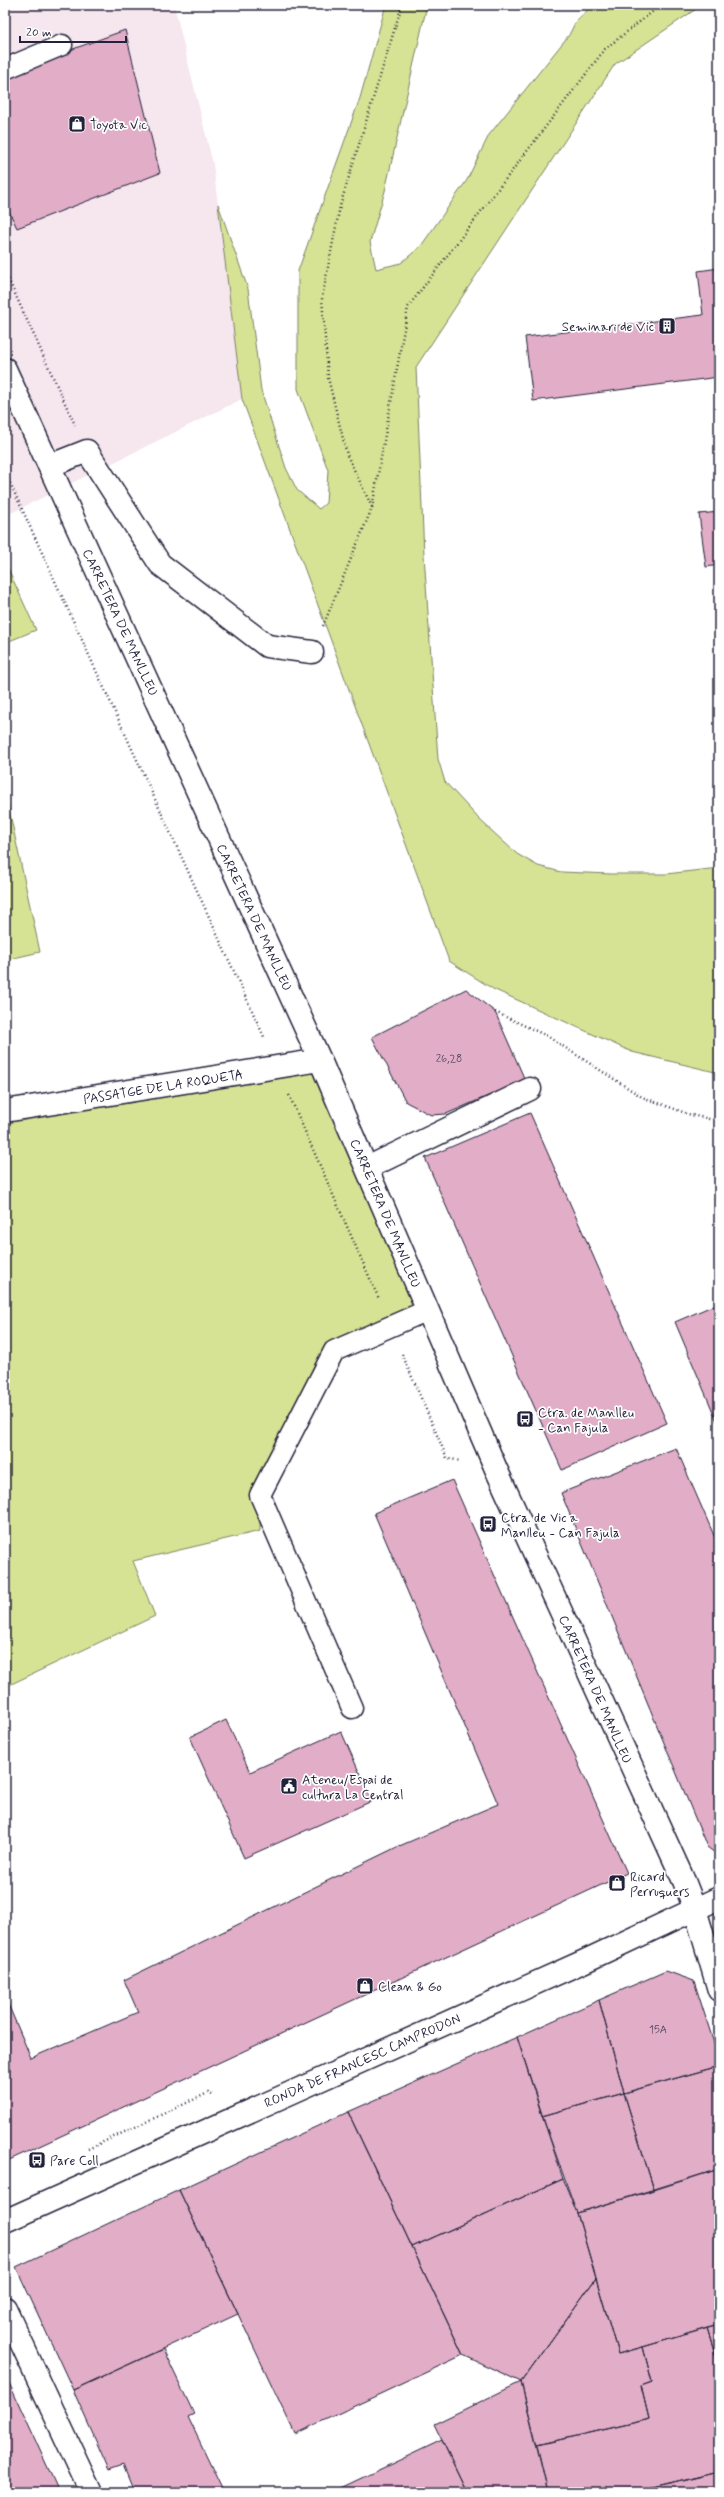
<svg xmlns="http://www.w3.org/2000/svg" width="724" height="2497" font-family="Mynerve,sans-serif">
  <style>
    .built { fill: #f6e6ee }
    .green { fill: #d6e294; stroke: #7c8268 }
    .building { fill: #e1adc7; stroke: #22223b }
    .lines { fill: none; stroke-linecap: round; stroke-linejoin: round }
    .lane-casing { stroke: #22223b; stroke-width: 23 }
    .street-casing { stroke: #22223b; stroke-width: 25 }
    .path { stroke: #22223b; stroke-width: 2.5; stroke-dasharray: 1 3; stroke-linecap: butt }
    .lane { stroke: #fff; stroke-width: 20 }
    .street { stroke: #fff; stroke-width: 22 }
    .labels { text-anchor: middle; stroke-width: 3.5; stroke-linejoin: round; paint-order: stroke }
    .number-label { font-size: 11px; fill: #52455e }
    .poi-label { font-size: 13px; fill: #22223b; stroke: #fff; text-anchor: start }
    .street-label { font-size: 13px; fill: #22223b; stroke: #fff }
  </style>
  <rect width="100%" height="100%" fill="#fff"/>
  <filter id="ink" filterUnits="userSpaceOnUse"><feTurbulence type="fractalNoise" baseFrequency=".025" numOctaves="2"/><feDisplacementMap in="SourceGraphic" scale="8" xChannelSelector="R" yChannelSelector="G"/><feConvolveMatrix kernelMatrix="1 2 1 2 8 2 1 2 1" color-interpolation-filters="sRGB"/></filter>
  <g filter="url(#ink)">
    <!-- built -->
    <path class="built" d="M5 5H174L213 164 242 399 5 516Z"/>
    <!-- green -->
    <path class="green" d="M386 5H427L385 191 370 242 376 269 401 263 421 246 467 180 489 135 569 35 575 23 592 5H702L615 64 416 367 424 555 438 759 445 782 480 820 517 854 538 866 561 872 611 874H666L719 868V1073L632 1052 493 989 449 961 242 399 218 204 248 289 261 390 286 468 297 490 319 509 326 503 328 470 298 389V271L360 98Z
      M5 562 36 630 7 642 5 639Z
      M5 791 40 952 5 960Z
      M320 1060 428 1310 334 1351 260 1495V1531L133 1561 155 1616 5 1687V1111Z"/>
    <!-- building -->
    <path class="building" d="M125 30 160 173 17 228 5 203V74Z
      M719 268V377L533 401 525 337 703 315 698 271Z
      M719 512V565L706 567 699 514Z
      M466 989 495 1012 525 1080 446 1114 431 1115 406 1102 372 1037Z
      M530 1113 667 1423 562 1470 425 1158Z
      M719 1303V1426L675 1322Z
      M676 1448 719 1547V1856L707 1847 561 1493Z
      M452 1480 627 1873 5 2162V1997L31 2058 138 2012 124 1980 397 1847 498 1804 374 1513Z
      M226 1720 250 1772 341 1731 372 1801 244 1858 190 1737Z
      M666 1971 694 1981 719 2059V2066L624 2093 599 2000Z
      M599 2000 624 2093 542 2116 517 2037Z
      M517 2037 563 2179 412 2247 348 2112Z
      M719 2066V2169L654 2190 624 2093Z
      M624 2093 654 2190 577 2213 542 2116Z
      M348 2112 463 2355 295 2434 179 2190Z
      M719 2169V2325L618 2354 577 2213Z
      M563 2179 577 2213 596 2278 521 2382 463 2355 412 2247Z
      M179 2190 238 2314 73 2390 16 2267Z
      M596 2278 618 2354 643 2347 652 2382 641 2386 649 2419 537 2445 521 2382Z
      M719 2325V2366L707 2328Z
      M707 2328 719 2366V2471L632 2492H548L537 2445 649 2419 641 2386 652 2382 643 2347Z
      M163 2349 194 2414 188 2417 224 2492H134L123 2465 109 2470 73 2390Z
      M5 2374 59 2492H5Z
      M521 2382 548 2492H467L434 2424Z
      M442 2440 467 2492H332Z
      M719 2471V2492H632Z"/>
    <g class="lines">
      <!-- lane casing -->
      <g class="lane-casing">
        <path id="lane" d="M5 69 62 45
          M352 1708 260 1495 334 1351 428 1310"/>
      </g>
      <!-- street casing -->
      <g class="street-casing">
        <path id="street" d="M5 369 320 1060 496 1469 684 1881 695 1909 719 1990
          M49 466 87 451 160 564 267 646 312 652
          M5 1111 320 1060
          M367 1168 530 1089
          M5 2221 587 1960 719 1898
          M5 2308 91 2492"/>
      </g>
      <!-- path -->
      <path class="path" d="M5 272 75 425
        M5 472 265 1039
        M372 507 347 455 328 378 322 298 340 206 402 5
        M323 626 372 508 408 307 605 49 661 5
        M495 1012 547 1036 642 1097 691 1115 719 1121
        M289 1095 379 1299
        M402 1354 447 1458 460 1461
        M88 2149 208 2093 212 2095"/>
      <!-- lane -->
      <use href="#lane" class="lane"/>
      <!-- street -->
      <use href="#street" class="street"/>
    </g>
  </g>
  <!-- icons -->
  <defs>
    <g id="shop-square" transform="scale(0.9)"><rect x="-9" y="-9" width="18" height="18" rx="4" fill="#22223b" stroke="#fff"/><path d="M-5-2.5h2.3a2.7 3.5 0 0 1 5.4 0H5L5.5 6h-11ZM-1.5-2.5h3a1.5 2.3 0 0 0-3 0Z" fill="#fff"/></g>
    <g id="building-square" transform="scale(0.9)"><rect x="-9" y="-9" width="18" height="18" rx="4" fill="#22223b" stroke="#fff"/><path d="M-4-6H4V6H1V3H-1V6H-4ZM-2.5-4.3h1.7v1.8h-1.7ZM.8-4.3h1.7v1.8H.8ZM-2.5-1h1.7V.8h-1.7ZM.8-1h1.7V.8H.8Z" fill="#fff"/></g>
    <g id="bus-square" transform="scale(0.9)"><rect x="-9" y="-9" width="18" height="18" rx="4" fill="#22223b" stroke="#fff"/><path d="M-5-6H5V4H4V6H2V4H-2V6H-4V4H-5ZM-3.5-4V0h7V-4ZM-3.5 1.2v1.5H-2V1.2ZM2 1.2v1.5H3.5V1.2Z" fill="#fff"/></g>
    <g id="civic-square" transform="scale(0.9)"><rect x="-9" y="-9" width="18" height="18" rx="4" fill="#22223b" stroke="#fff"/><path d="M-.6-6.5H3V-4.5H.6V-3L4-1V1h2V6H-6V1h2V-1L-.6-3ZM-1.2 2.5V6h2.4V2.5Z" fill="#fff"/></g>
  </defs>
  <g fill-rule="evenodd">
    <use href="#shop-square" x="77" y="124"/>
    <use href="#building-square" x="667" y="326"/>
    <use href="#bus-square" x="525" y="1419"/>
    <use href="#bus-square" x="488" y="1524"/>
    <use href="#civic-square" x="289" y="1786"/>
    <use href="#shop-square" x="617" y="1883"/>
    <use href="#shop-square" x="365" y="1986"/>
    <use href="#bus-square" x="37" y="2160"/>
  </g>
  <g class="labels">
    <!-- number labels -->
    <g class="number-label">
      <text x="449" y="1062">26,28</text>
      <text x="658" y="2033">15A</text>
    </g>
    <!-- poi labels -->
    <g class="poi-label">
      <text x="90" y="129">Toyota Vic</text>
      <text x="654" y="331" text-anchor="end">Seminari de Vic</text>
      <text x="538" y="1417">Ctra. de Manlleu<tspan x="538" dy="15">- Can Fajula</tspan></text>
      <text x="501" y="1522">Ctra. de Vic a<tspan x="501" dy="15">Manlleu - Can Fajula</tspan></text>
      <text x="302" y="1784">Ateneu/Espai de<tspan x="302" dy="15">cultura La Central</tspan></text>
      <text x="630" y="1881">Ricard<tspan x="630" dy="15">Perruquers</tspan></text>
      <text x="378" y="1991">Clean &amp; Go</text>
      <text x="50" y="2165">Pare Coll</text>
    </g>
    <!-- street labels -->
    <g class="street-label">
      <text transform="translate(121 622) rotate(65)" y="5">CARRETERA DE MANLLEU</text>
      <text transform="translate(255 917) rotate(65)" y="5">CARRETERA DE MANLLEU</text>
      <text transform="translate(163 1086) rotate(-9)" y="5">PASSATGE DE LA ROQUETA</text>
      <text transform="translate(386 1213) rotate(67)" y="5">CARRETERA DE MANLLEU</text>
      <text transform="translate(596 1689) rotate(66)" y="5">CARRETERA DE MANLLEU</text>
      <text transform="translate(362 2060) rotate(-24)" y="5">RONDA DE FRANCESC CAMPRODON</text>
    </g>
  </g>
  <!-- margin -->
  <rect width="724" height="2497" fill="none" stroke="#fff" stroke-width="20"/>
  <rect x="10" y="10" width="704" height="2477" fill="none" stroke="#22223b" stroke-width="1.5" filter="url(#ink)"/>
  <!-- scale -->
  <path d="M20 36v6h106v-6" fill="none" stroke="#22223b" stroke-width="2"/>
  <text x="26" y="36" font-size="12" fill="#22223b" stroke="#ffffff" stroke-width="3" paint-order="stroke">20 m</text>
</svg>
